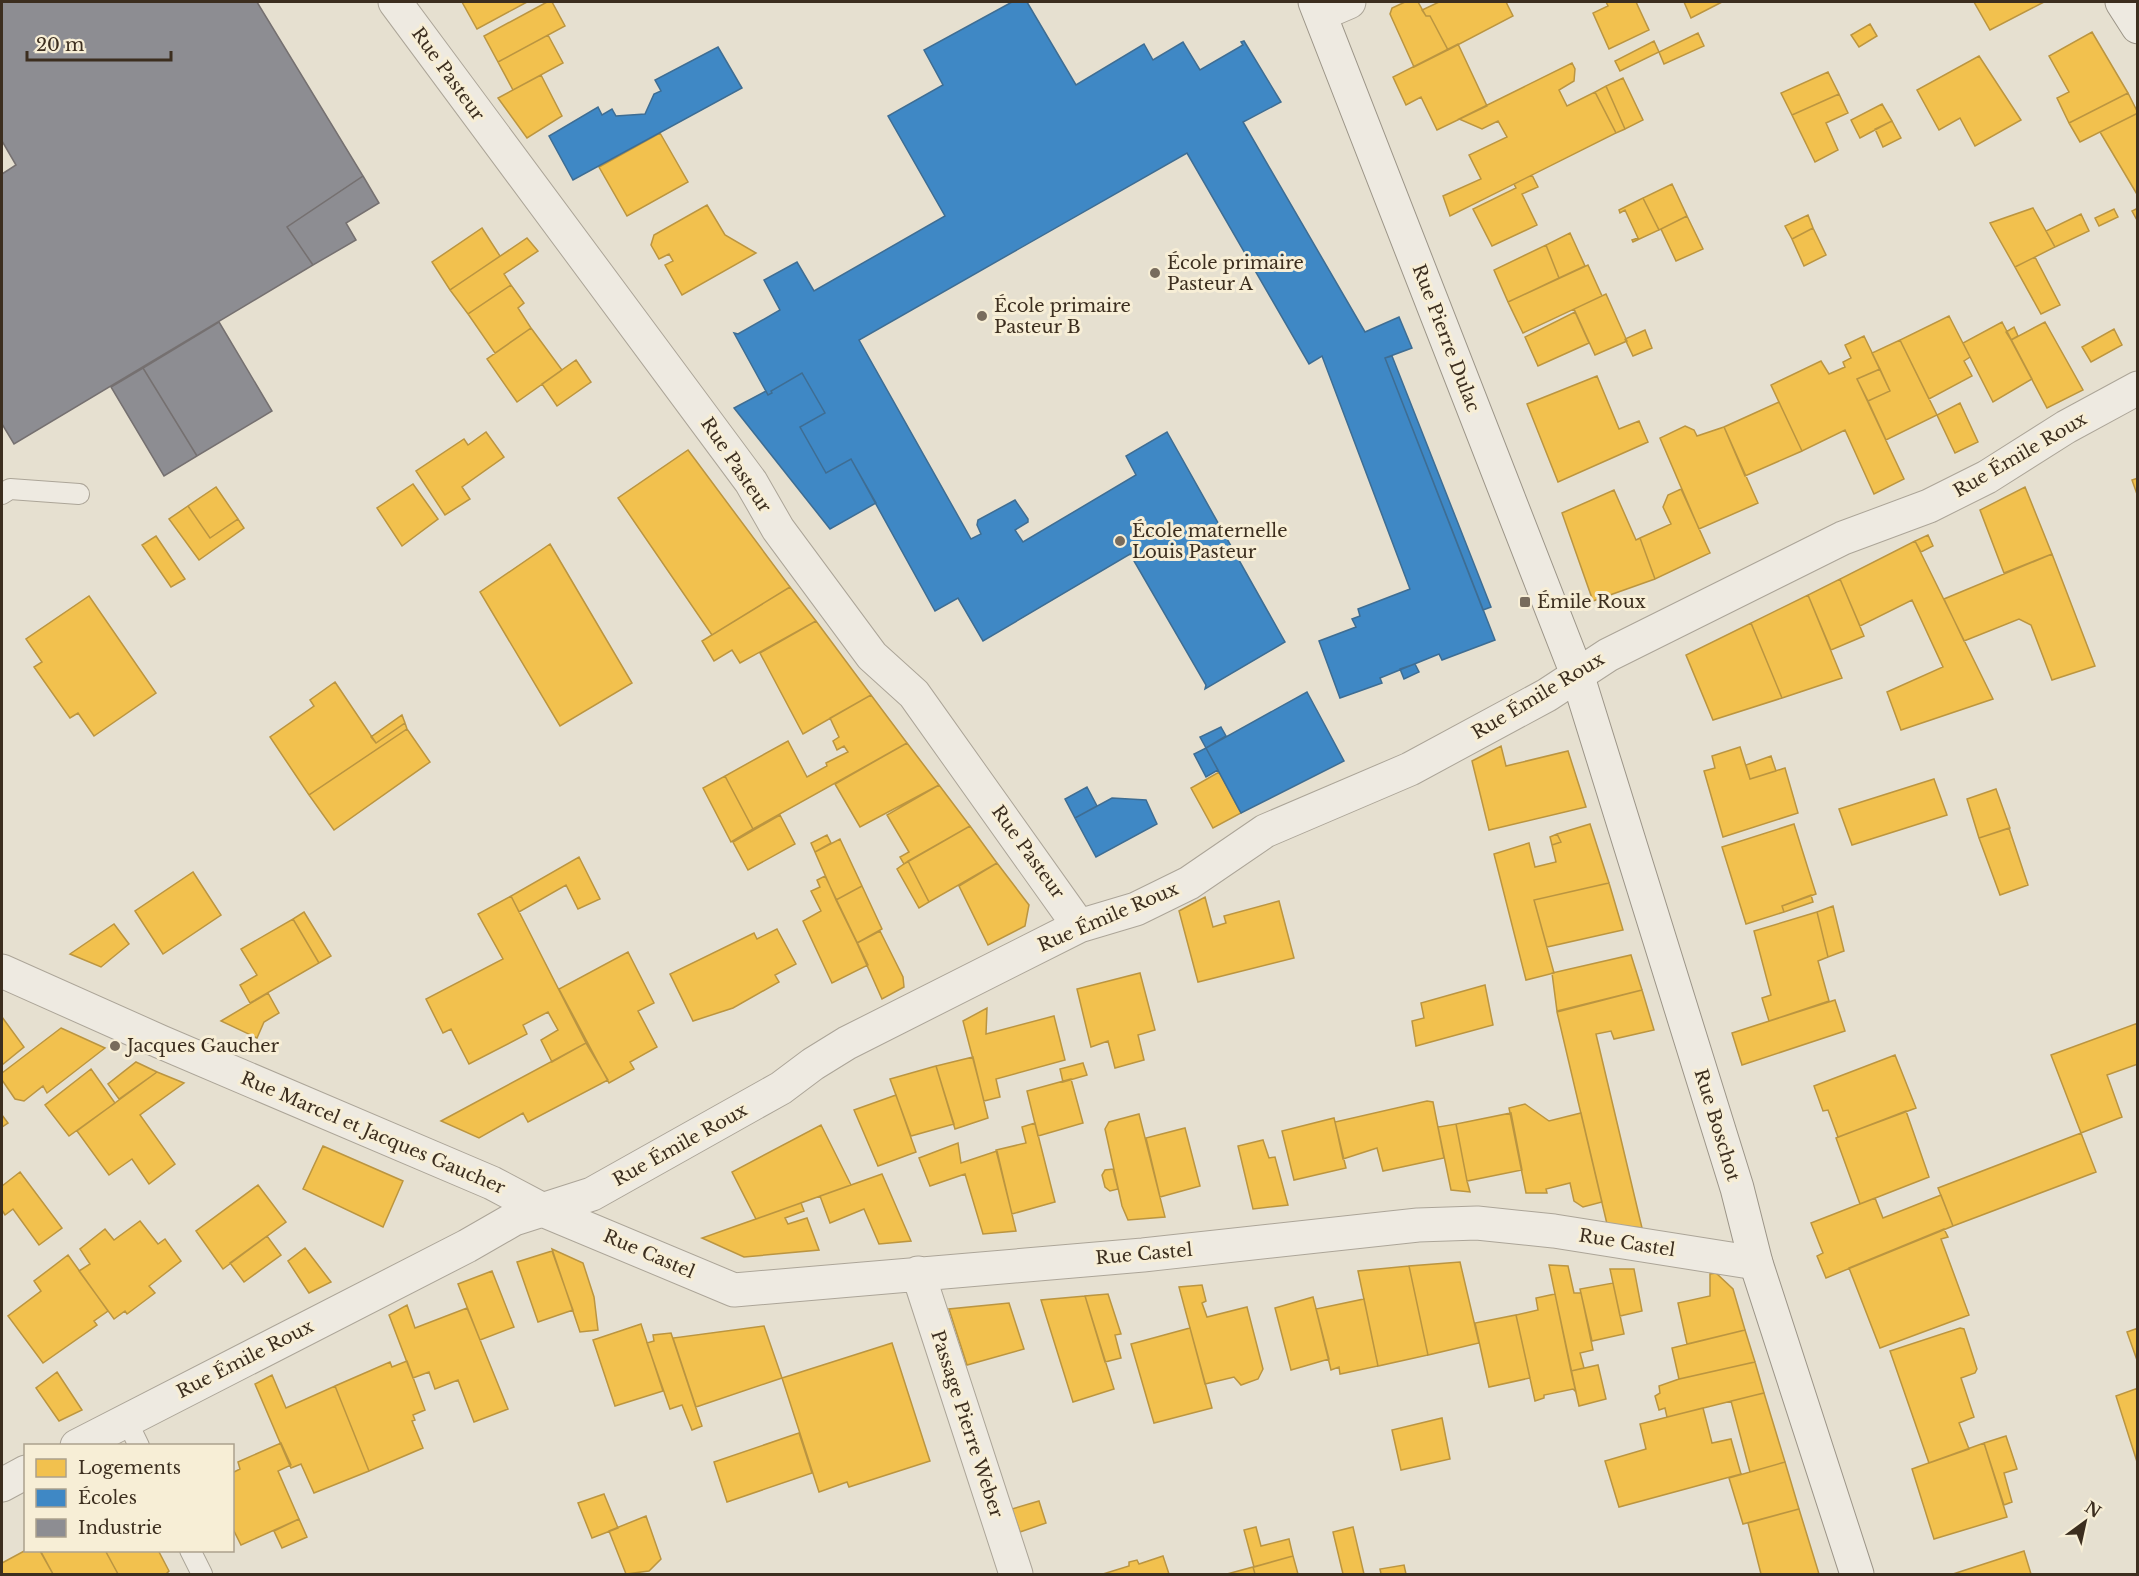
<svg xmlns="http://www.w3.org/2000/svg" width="2139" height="1576" font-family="'Libre Baskerville',serif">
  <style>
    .homes { fill: #f2c14e; stroke: #bb9540; stroke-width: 1.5 }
    .schools { fill: #3f88c5; stroke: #3e6d93; stroke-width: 1.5 }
    .industry { fill: #8d8d92; stroke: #757070; stroke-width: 1.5 }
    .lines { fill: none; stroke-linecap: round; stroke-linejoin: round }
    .lane-casing { stroke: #aca598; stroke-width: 22 }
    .street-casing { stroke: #aca598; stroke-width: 35 }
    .secondary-casing { stroke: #9c9588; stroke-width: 35 }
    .lane { stroke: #eeeae1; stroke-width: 20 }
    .street { stroke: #eeeae1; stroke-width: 33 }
    .secondary { stroke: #eeeae1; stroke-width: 33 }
    .poi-dot { fill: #786c5d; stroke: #f7eed6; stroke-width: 2 }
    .labels { text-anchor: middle; stroke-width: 6; stroke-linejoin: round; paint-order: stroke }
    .street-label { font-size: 18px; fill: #3c2e1f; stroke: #f7eed6 }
    .poi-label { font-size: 18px; fill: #3c2e1f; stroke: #f7eed6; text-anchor: start }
  </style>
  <rect width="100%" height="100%" fill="#e6e0d0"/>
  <!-- homes -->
  <path class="homes" d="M462 2H527L477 29Z
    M547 2H552L565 26 498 62 484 36Z
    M1405 2H1418L1426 16H1430L1448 50 1414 67 1390 14 1392 8Z
    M1439 2H1506L1513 16 1448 50 1430 16H1426L1422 10Z
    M1606 2H1636L1649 30 1609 49 1593 13 1608 6Z
    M1684 2H1722L1691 18Z
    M1974 2H2044L1990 30Z
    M1870 24 1877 36 1859 47 1851 35Z
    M2092 32 2128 93 2069 123 2057 98 2069 92 2049 56Z
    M1698 33 1704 46 1664 64 1659 52Z
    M548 35 563 63 513 90 498 62Z
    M1654 41 1659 52 1620 71 1615 61Z
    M1458 44 1487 106 1437 130 1421 97 1406 105 1393 77Z
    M1979 56 2021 120 1975 146 1960 118 1939 130 1917 90Z
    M1572 63 1575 69 1574 81 1559 90 1567 106 1595 92 1616 133 1450 216 1443 196 1481 179 1469 155 1507 137 1498 121 1482 129 1459 119Z
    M1828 72 1839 94 1792 115 1781 93Z
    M541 75 562 116 527 138 498 98Z
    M1623 78 1643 120 1625 129 1606 86Z
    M1606 86 1625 129 1616 133 1595 92Z
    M2128 93 2138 113 2080 142 2069 123Z
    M1839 94 1848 113 1826 123 1838 150 1815 162 1792 115Z
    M1882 104 1892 121 1860 138 1851 120Z
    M2138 113V196L2100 132Z
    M1892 121 1901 138 1883 147 1875 129Z
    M660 133 688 182 627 216 599 167Z
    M1532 175 1538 187 1522 194 1537 225 1492 246 1473 209 1516 188 1514 184Z
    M1672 184 1687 216 1659 230 1643 198Z
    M1643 198 1659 230 1633 242 1632 240 1638 238 1625 210 1620 213 1619 210Z
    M707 205 725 235 756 253 682 295 665 265 673 261 669 254 659 259 651 245 654 235Z
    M2033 208 2055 247 2015 267 1990 223Z
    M2138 208V222L2132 211Z
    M2114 209 2118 217 2099 226 2095 218Z
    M2081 214 2089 231 2055 247 2046 231Z
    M1808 215 1813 228 1792 239 1785 226Z
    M1687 216 1703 249 1676 261 1661 229Z
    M482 228 500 256 450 290 432 262Z
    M1813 228 1826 255 1804 266 1792 239Z
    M1570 233 1585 266 1559 278 1546 245Z
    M527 238 538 251 504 274 511 285 468 314 450 290Z
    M1546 245 1559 278 1508 302 1494 270Z
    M2035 257 2060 305 2041 314 2015 267Z
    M1588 265 1602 296 1523 333 1508 302Z
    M511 285 524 303 518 308 531 328 495 353 468 314Z
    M1606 294 1627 341 1595 355 1574 309Z
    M1575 312 1589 343 1538 366 1525 337Z
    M1949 316 1970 357 1964 361 1972 376 1929 399 1900 340Z
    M2002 322 2032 379 1993 402 1963 343Z
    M2045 322 2083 390 2047 408 2011 340Z
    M2014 327 2018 336 2011 340 2006 332Z
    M531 328 562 370 517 402 487 359Z
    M2114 329 2122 345 2091 362 2082 347Z
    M1645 330 1652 348 1633 356 1625 339Z
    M1864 336 1880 369 1857 379 1904 479 1874 494 1845 430 1802 451 1771 385 1821 361 1829 374 1845 367 1843 362 1851 358 1845 345Z
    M1900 340 1937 415 1886 440 1868 401 1890 391 1872 353Z
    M576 360 591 382 557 406 542 384Z
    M1880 369 1890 391 1868 401 1857 379Z
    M1597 376 1619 429 1639 421 1648 442 1558 482 1527 404Z
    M1779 402 1802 451 1745 476 1724 427Z
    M1960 403 1978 442 1955 453 1937 415Z
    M1685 426 1694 430 1697 436 1724 427 1758 503 1699 529 1660 438Z
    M486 432 504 457 462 487 470 499 445 515 416 471 464 439 468 445Z
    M688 450 790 587 712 635 618 498Z
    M2138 478V497L2132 480Z
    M413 484 438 519 402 546 377 508Z
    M216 487 238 519 210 538 188 506Z
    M2025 487 2052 554 2004 573 1980 510Z
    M1681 489 1710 553 1655 579 1640 538 1671 524 1663 507 1668 495Z
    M1614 490 1636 540 1640 538 1655 579 1593 601 1562 513Z
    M188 506 210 538 238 519 244 528 199 560 169 519Z
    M1928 535 1933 546 1921 552 1915 541Z
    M156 536 185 579 171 587 142 545Z
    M1915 541 1993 699 1901 730 1887 692 1943 667 1912 600 1860 626 1840 579Z
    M550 544 632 683 560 726 480 592Z
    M2052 554 2095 666 2052 680 2031 625 2019 619 1964 641 1944 599Z
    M1840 579 1864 636 1831 650 1808 595Z
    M790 587 816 621 740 663 732 650 714 661 702 641Z
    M1808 595 1842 678 1782 698 1751 623Z
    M89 596 156 693 94 736 78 713 70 718 34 667 42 662 26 639Z
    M816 621 871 695 803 734 760 653Z
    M1751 623 1782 698 1713 720 1686 655Z
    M335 682 376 743 405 723 407 729 309 795 270 737 314 706 310 700Z
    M871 695 907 743 753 829 725 776 788 741 807 777 827 766 826 763 848 752 844 746 837 750 833 741 839 737 830 718Z
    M402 715 405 723 376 743 371 737Z
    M407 729 430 762 334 830 309 795Z
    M907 743 939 785 860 827 835 784Z
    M1501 746 1506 766 1568 751 1586 807 1489 830 1472 761Z
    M1740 747 1750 779 1785 768 1798 813 1723 837 1704 771 1715 768 1712 756Z
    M1771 756 1776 771 1750 779 1746 765Z
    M1219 772 1241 813 1213 828 1191 788Z
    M725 776 753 829 731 842 703 788Z
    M1934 779 1947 815 1852 845 1839 809Z
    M939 785 970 826 904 864 900 857 909 852 887 815Z
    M1996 789 2010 828 1979 838 1967 799Z
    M780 815 795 844 748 870 733 842Z
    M1590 824 1609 883 1534 900 1554 973 1526 980 1494 854 1529 843 1535 867 1556 862 1552 845 1561 842 1557 834Z
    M1794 824 1816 894 1782 906 1784 912 1746 924 1722 847Z
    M970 826 997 863 929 902 908 861Z
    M2009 828 2028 885 2000 895 1979 838Z
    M1557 834 1561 842 1552 845 1550 837Z
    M827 835 831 843 815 852 811 843Z
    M840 839 862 886 836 900 815 852Z
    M579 857 600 899 578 909 566 885 519 912 511 896Z
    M908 861 929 902 919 908 897 869Z
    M997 863 1029 905 1025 926 988 945 959 886Z
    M193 872 221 915 163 954 135 911Z
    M825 876 868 965 832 983 803 921 821 911 811 891 820 887 817 880Z
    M1609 883 1623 930 1547 947 1534 900Z
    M862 886 882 929 857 943 836 900Z
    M1811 895 1813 902 1784 912 1782 906Z
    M511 896 586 1043 552 1062 541 1040 558 1030 548 1012 523 1025 527 1034 469 1064 451 1029 443 1033 426 999 503 959 478 914Z
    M1205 897 1213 927 1226 923 1224 916 1279 901 1294 958 1198 982 1179 911Z
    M1833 906 1844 951 1828 957 1817 912Z
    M304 912 331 956 319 963 293 919Z
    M1817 912 1828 957 1818 961 1829 1001 1769 1021 1762 998 1771 995 1754 931Z
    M293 919 319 963 250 1003 240 985 257 975 241 949Z
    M114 924 129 944 101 967 70 954Z
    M777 929 796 964 775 975 779 982 733 1008 693 1021 670 974 754 933 757 939Z
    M880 931 903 977 904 987 882 999 857 943Z
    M628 952 654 1003 638 1011 657 1047 630 1062 634 1069 609 1083 559 989Z
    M1631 955 1642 990 1557 1011 1552 973Z
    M1140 973 1155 1030 1138 1035 1144 1060 1115 1068 1108 1041 1091 1047 1077 989Z
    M1485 985 1493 1025 1416 1046 1412 1021 1424 1018 1421 1003Z
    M1642 990 1654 1030 1614 1039 1611 1031 1596 1034 1642 1228 1607 1224 1557 1012Z
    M268 993 279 1013 264 1022 257 1038 221 1021Z
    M1835 1000 1845 1031 1742 1065 1732 1033Z
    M987 1008 986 1034 1054 1016 1065 1060 996 1079 1000 1097 984 1101 963 1021Z
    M2 1017 24 1047 2 1065Z
    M2138 1023V1064L2107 1075 2122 1117 2081 1133 2051 1055Z
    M61 1028 105 1048 47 1093 43 1086 24 1101 15 1099 2 1080V1073Z
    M586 1043 608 1080 528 1122 523 1113 479 1138 441 1121Z
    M1895 1055 1916 1108 1838 1137 1828 1110 1823 1111 1814 1086Z
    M973 1057 988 1118 955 1129 936 1066Z
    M136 1062 157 1072 119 1099 108 1084Z
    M1083 1063 1087 1075 1063 1082 1060 1069Z
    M936 1066 954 1124 911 1136 890 1079Z
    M91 1069 115 1103 69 1136 45 1105Z
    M157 1072 184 1083 140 1115 175 1164 149 1184 132 1159 109 1175 77 1131Z
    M1071 1079 1083 1123 1038 1136 1027 1091Z
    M896 1095 916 1152 878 1166 854 1110Z
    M1427 1101 1433 1102 1444 1158 1383 1171 1377 1148 1343 1159 1335 1122Z
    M1525 1104 1549 1121 1581 1113 1602 1202 1583 1207 1574 1201 1570 1183 1546 1189 1547 1193H1526L1509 1108Z
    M1906 1111 1929 1177 1860 1204 1836 1138Z
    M1511 1113 1522 1170 1467 1181 1456 1124Z
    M1139 1114 1165 1217 1128 1220 1122 1206 1105 1129 1109 1122Z
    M2 1115 8 1123 2 1127Z
    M1334 1118 1346 1168 1294 1180 1282 1131Z
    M1035 1123 1055 1202 1012 1214 996 1150 1026 1143 1022 1127Z
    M1456 1124 1467 1181 1470 1192 1451 1190 1438 1127Z
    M821 1125 851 1185 756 1219 732 1172Z
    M1185 1128 1200 1186 1160 1197 1146 1138Z
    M2081 1133 2096 1172 1953 1226 1938 1188Z
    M1263 1140 1269 1158 1275 1157 1288 1205 1253 1209 1238 1146Z
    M958 1143 961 1163 997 1151 1016 1231 983 1234 965 1174 930 1186 919 1158Z
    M323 1146 403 1181 383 1227 303 1189Z
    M1113 1169 1118 1189 1110 1191 1105 1187 1102 1175 1105 1170Z
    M20 1172 62 1228 39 1245 13 1209 5 1215 2 1210V1186Z
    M882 1174 911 1241 879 1244 864 1209 830 1223 820 1196Z
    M258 1185 286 1222 223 1269 196 1231Z
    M1941 1195 1953 1226 1826 1278 1817 1256 1823 1253 1811 1223 1875 1198 1883 1218Z
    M801 1203 804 1211 785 1218 788 1224 807 1218 819 1250 744 1257 702 1238Z
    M140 1221 158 1244 165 1239 181 1261 149 1286 155 1293 127 1314 125 1311 114 1319 79 1271 90 1264 80 1249 105 1229 114 1240Z
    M1944 1229 1948 1237 1941 1239 1969 1315 1880 1348 1849 1268Z
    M267 1236 281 1255 244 1282 230 1263Z
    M305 1248 331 1282 309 1293 288 1261Z
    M552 1249 583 1263 594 1297 598 1330 580 1332Z
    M552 1251 573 1310 538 1322 517 1262Z
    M68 1255 108 1311 94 1321 97 1325 43 1363 8 1316 41 1291 34 1281Z
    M1460 1262 1479 1343 1428 1355 1409 1266Z
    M1549 1265 1568 1266 1574 1293H1581L1593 1350 1580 1353 1584 1368 1571 1371Z
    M1409 1266 1428 1355 1378 1366 1358 1271Z
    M1610 1269H1634L1642 1311 1620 1316Z
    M492 1271 514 1327 480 1340 458 1284Z
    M1716 1273 1733 1289 1745 1330 1687 1344 1678 1303 1710 1296V1274Z
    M1613 1283 1624 1334 1592 1341 1580 1289Z
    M1202 1285 1206 1301 1202 1303 1207 1317 1247 1307 1263 1369 1258 1379 1241 1385 1234 1377 1205 1384 1179 1287Z
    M1108 1294 1121 1334 1115 1335 1121 1358 1105 1362 1085 1296Z
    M1555 1294 1576 1392 1573 1389 1544 1395V1398L1535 1401 1516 1315 1538 1310 1536 1298Z
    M1085 1296 1114 1389 1073 1402 1041 1300Z
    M1313 1297 1329 1359 1291 1370 1275 1308Z
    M1364 1299 1378 1366 1340 1374 1339 1367 1331 1370 1316 1309Z
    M1009 1303 1024 1349 967 1365 949 1309Z
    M407 1305 415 1328 467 1308 508 1409 474 1422 458 1380 435 1389 429 1372 413 1378 389 1315Z
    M1516 1315 1530 1378 1489 1387 1475 1323Z
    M641 1324 663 1391 615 1406 593 1340Z
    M764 1326 782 1378 696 1407 673 1338Z
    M1190 1328 1212 1408 1154 1423 1131 1344Z
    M1960 1328 1964 1329 1977 1369 1975 1373 1961 1378 1974 1417 1959 1423 1969 1449 1929 1463 1890 1351Z
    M2138 1328V1363L2127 1332Z
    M1745 1330 1755 1362 1679 1379 1672 1348Z
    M671 1333 702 1426 692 1430 682 1405 670 1409 647 1343 654 1341 653 1335Z
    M892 1343 930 1461 849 1487 847 1482 819 1492 782 1378Z
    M407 1361 425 1410 413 1415 415 1420 412 1421 423 1448 369 1471 335 1386 390 1362 392 1367Z
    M1755 1362 1764 1393 1667 1417 1665 1408 1659 1410 1655 1396 1660 1393 1659 1386 1679 1379Z
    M1598 1365 1606 1399 1579 1406 1571 1371Z
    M57 1372 82 1410 59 1421 36 1388Z
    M272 1375 286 1408 335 1386 369 1471 314 1493 301 1464 291 1468 255 1384Z
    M2138 1388V1465L2116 1396Z
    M1764 1393 1785 1462 1750 1472 1731 1401Z
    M1703 1408 1712 1443 1731 1439 1741 1474 1619 1507 1605 1461 1646 1449 1640 1424Z
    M1442 1418 1450 1459 1401 1470 1392 1430Z
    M799 1433 812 1473 727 1502 714 1462Z
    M2006 1436 2017 1469 2004 1473 2012 1502 2004 1505 1984 1443Z
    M281 1443 291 1465 278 1471 299 1519 241 1545 232 1527V1473L240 1469 238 1462Z
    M1984 1443 2007 1517 1934 1539 1912 1469Z
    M1785 1462 1799 1509 1743 1524 1729 1478Z
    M604 1494 618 1528 592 1538 578 1503Z
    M1039 1501 1046 1523 1020 1532 1012 1509Z
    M1799 1509 1819 1574H1761L1748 1523Z
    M646 1516 661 1559 649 1571 626 1574 609 1531Z
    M299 1519 307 1537 282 1548 274 1531Z
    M1256 1527 1261 1546 1289 1539 1293 1556 1254 1567 1244 1530Z
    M1353 1527 1364 1574H1343L1333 1532Z
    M26 1550H40L53 1574H2V1563Z
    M105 1550 118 1574H53L40 1551Z
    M105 1550H158L169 1571 166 1574H118Z
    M2024 1551 2031 1574H1953Z
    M1163 1556 1169 1574H1103L1129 1566V1562L1137 1560 1139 1564Z
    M1293 1556 1298 1574H1255L1253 1567Z
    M1404 1565 1406 1574H1381L1380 1569Z
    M1253 1567 1255 1574H1227Z"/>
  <!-- schools -->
  <path class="schools" d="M1012 2H1027L1076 85 1144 44 1153 60 1183 42 1200 70 1243 45 1241 42 1244 41 1281 102 1243 122 1365 332 1399 317 1412 348 1385 358 1495 640 1442 660 1439 654 1380 678 1382 683 1340 698 1319 641 1356 627 1352 619 1360 616 1358 609 1410 589 1322 356 1309 364 1187 153 859 340 971 539 981 534 977 525 978 520 1015 500 1028 519V522L1015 530 1023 542 1136 475 1126 456 1167 432 1285 642 1205 689 1206 685 1130 554 983 641 958 598 935 611 851 459 826 473 800 427 825 413 802 373 771 391 772 393 768 395 734 333 738 334 780 310 764 280 797 262 814 291 945 216 888 116 943 85 924 50Z
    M718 47 742 88 573 180 549 136 598 107 602 115 612 109 616 116 645 114 654 94 661 91 655 80Z
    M1392 356 1491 607 1483 610 1385 358Z
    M802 373 825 413 800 427 826 473 851 459 876 503 830 529 734 408 766 391 768 395 772 393 771 391Z
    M1415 664 1419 672 1404 679 1400 669Z
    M1307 692 1344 761 1241 813 1206 748Z
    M1221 727 1226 736 1206 748 1200 737Z
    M1206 748 1218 770 1206 777 1194 754Z
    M1087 787 1097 806 1075 818 1065 799Z
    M1112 798 1146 800 1157 824 1096 857 1075 818Z"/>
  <!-- industry -->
  <path class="industry" d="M2 2H257L363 176 287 227 313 265 14 444 2 424V174L16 165 2 141Z
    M363 176 379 203 346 223 356 240 313 265 287 227Z
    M219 322 272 411 197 456 143 368Z
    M143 368 197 456 164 476 111 387Z"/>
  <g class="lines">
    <!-- lane casing -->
    <g class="lane-casing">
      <path id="lane" d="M2 494 10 489 79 494
        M126 1419 139 1446
        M190 1550 202 1574"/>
    </g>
    <!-- street casing -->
    <g class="street-casing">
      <path id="street" d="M395 2 751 482 778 529 872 656 914 694 1079 926
        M1321 14 1349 2
        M2 971 161 1042 492 1183 545 1211 734 1290 1143 1255 1418 1225 1477 1223 1554 1231 1756 1263
        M918 1273 1016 1574
        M77 1446 467 1246 514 1219 592 1194 781 1088 813 1064 847 1043 1079 926 1136 909 1189 883 1265 831 1410 769 1547 695 1608 655 1843 538 1929 506 1987 477 2066 427 2138 388
        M2 1485 26 1472"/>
    </g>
    <!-- secondary casing -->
    <g class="secondary-casing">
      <path id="secondary" d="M1315 2 1577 674 1737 1188 1756 1263 1857 1574
        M2122 2 2138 27"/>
    </g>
    <!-- lane -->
    <use href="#lane" class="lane"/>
    <!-- street -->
    <use href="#street" class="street"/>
    <!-- secondary -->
    <use href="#secondary" class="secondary"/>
  </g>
  <!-- markers -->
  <g class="poi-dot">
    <circle cx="1155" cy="273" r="6"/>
    <circle cx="982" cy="316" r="6"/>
    <circle cx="1120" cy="541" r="6"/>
    <rect x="1519" y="596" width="12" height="12" rx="3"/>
    <circle cx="115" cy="1046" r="6"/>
  </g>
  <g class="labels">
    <!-- street labels -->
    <g class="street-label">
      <text transform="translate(448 74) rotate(54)" y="6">Rue Pasteur</text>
      <text transform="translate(1446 338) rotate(69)" y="6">Rue Pierre Dulac</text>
      <text transform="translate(2020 455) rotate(-30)" y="6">Rue Émile Roux</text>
      <text transform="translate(736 465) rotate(56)" y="6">Rue Pasteur</text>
      <text transform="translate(1538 696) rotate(-31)" y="6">Rue Émile Roux</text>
      <text transform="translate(1028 852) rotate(54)" y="6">Rue Pasteur</text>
      <text transform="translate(1108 917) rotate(-23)" y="6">Rue Émile Roux</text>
      <text transform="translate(1717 1125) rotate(73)" y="6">Rue Boschot</text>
      <text transform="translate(373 1133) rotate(23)" y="6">Rue Marcel et Jacques Gaucher</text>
      <text transform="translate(680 1145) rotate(-29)" y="6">Rue Émile Roux</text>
      <text transform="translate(1627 1243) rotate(9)" y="6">Rue Castel</text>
      <text transform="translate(649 1254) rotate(23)" y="6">Rue Castel</text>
      <text transform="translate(1144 1254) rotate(-5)" y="6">Rue Castel</text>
      <text transform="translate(245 1359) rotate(-27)" y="6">Rue Émile Roux</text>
      <text transform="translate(967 1424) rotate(72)" y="6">Passage Pierre Weber</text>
    </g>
    <!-- poi labels -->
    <g class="poi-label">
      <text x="1167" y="269">École primaire<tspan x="1167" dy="21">Pasteur A</tspan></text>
      <text x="994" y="312">École primaire<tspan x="994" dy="21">Pasteur B</tspan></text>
      <text x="1132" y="537">École maternelle<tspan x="1132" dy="21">Louis Pasteur</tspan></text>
      <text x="1537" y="608">Émile Roux</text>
      <text x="127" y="1052">Jacques Gaucher</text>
    </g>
  </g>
  <!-- border -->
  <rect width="2139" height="1576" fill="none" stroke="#3c2e1f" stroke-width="6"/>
  <!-- legend -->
  <rect x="24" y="1444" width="210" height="108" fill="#f7eed6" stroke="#aca18d" stroke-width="1.5"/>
  <rect x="36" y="1459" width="30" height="18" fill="#f2c14e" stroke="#aca18d" stroke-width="1.5"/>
  <text x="78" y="1474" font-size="18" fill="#3c2e1f">Logements</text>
  <rect x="36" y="1489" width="30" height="18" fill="#3f88c5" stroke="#aca18d" stroke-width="1.5"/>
  <text x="78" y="1504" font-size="18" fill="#3c2e1f">Écoles</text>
  <rect x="36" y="1519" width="30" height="18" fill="#8d8d92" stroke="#aca18d" stroke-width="1.5"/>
  <text x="78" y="1534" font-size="18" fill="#3c2e1f">Industrie</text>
  <!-- north arrow -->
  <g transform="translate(2085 1522) rotate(33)" stroke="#f7eed6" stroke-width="4.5" paint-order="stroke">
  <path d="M0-4.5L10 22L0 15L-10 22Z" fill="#3c2e1f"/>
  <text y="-9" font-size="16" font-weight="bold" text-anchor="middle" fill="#3c2e1f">N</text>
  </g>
  <!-- scale -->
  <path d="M27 51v9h144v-9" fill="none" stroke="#3c2e1f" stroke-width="3"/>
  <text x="36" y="51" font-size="18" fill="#3c2e1f" stroke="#f7eed6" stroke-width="4.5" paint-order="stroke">20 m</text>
</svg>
